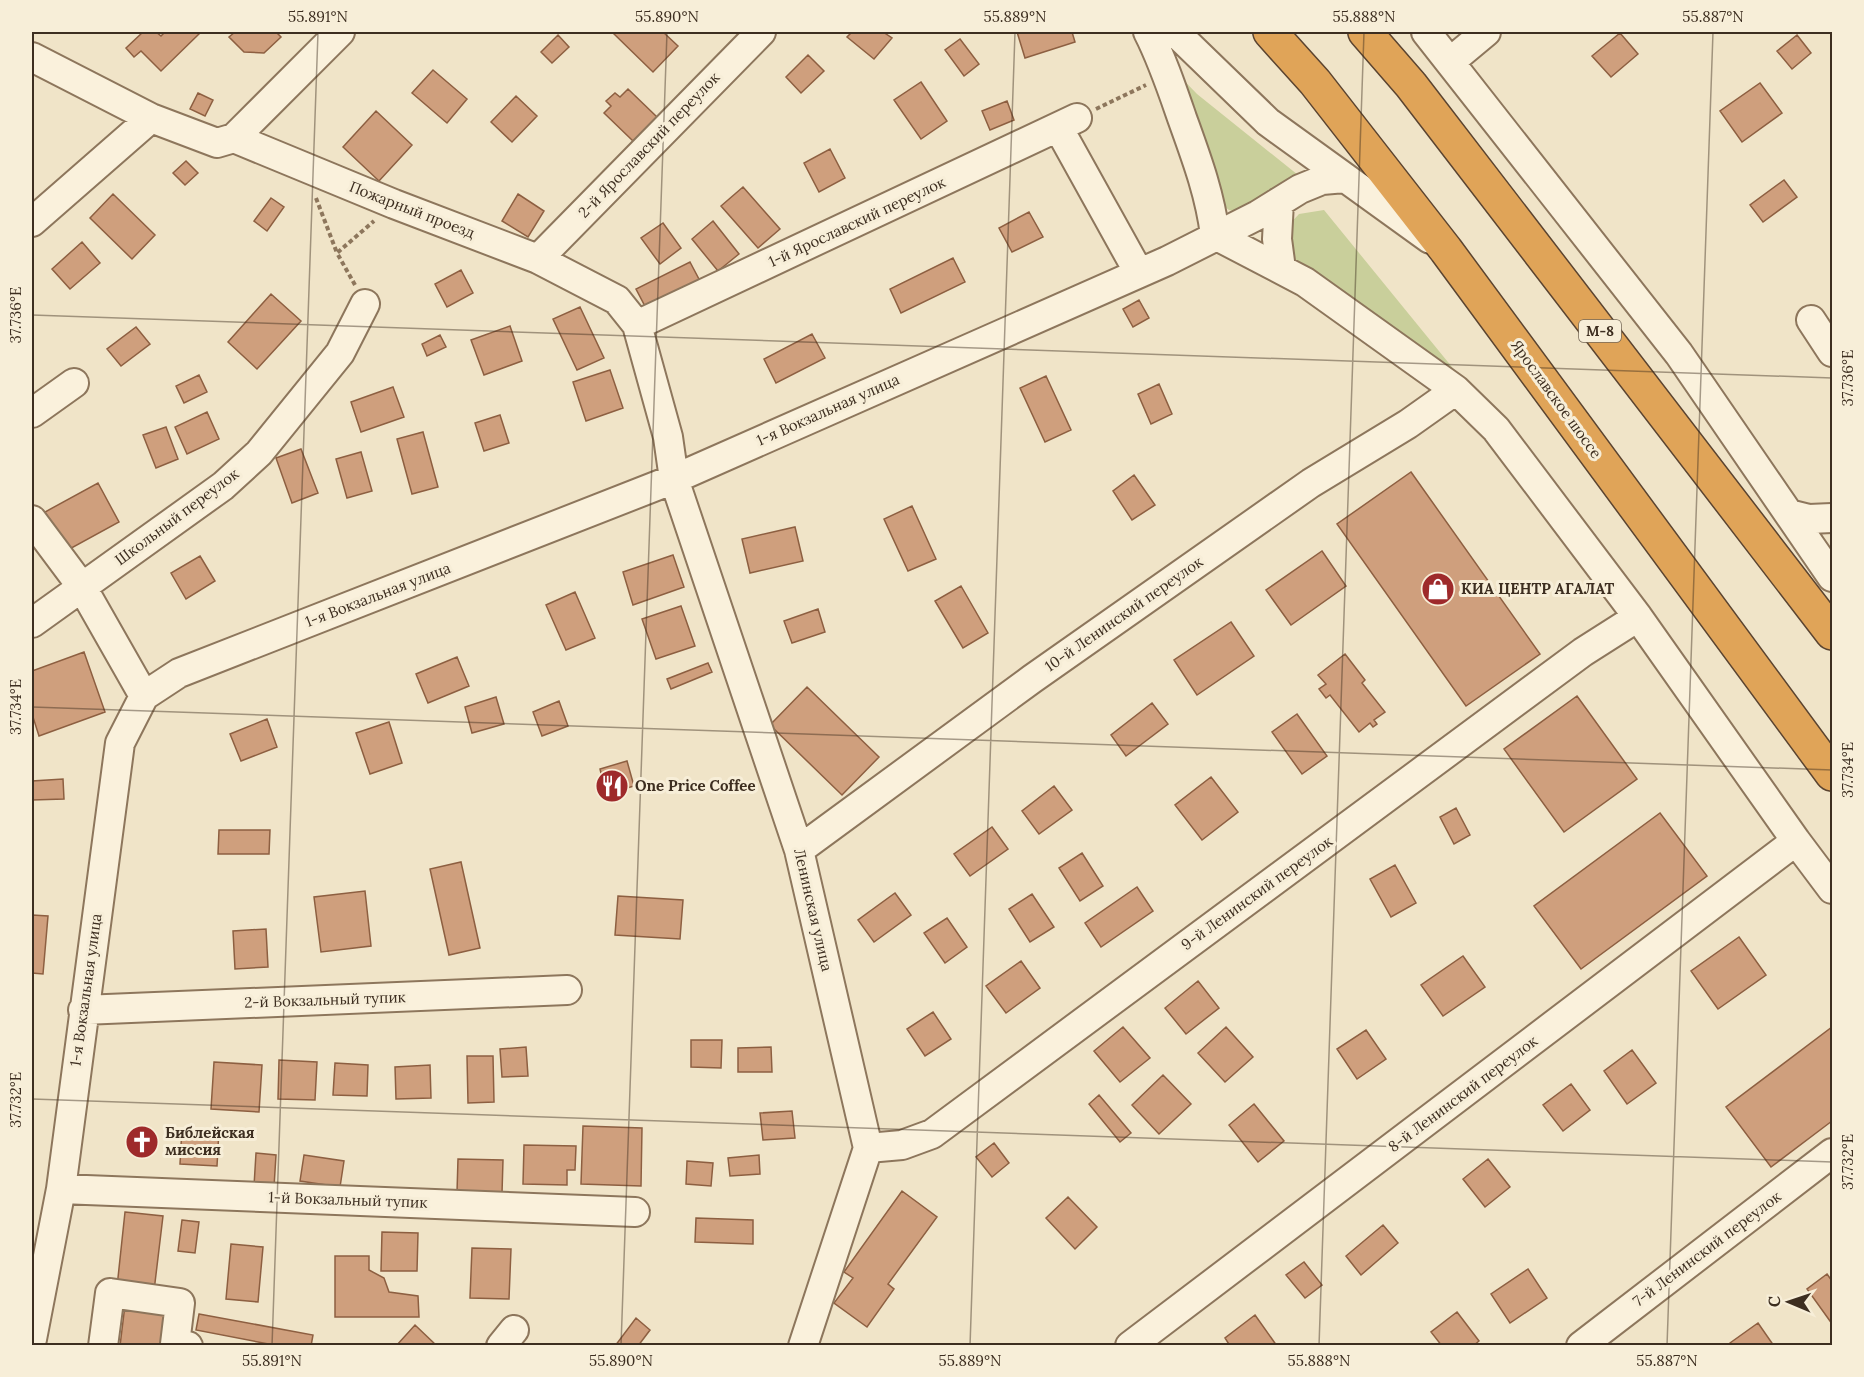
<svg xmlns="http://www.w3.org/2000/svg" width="1864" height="1377" font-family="Lora,serif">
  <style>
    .green { fill: #c9cf9b }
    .building { fill: #cf9f7d; stroke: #8d5f41; stroke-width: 1.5 }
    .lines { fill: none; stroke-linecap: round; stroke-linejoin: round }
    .minor-casing { stroke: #8d765c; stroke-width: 32 }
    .highway-casing { stroke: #5b4430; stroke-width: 36 }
    .path { stroke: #8d765c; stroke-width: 4; stroke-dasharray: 4.5 3; stroke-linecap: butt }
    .minor { stroke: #faf1dc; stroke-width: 28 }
    .highway { stroke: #e0a458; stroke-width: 33 }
    .ticks { fill: none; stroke: #3d2e20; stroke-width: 1.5; stroke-opacity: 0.45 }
    .labels { text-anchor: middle; stroke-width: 6; stroke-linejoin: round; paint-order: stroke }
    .shield { fill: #f7eed8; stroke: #756857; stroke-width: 1.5 }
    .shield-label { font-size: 14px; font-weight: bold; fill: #3d2e20 }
    .street-label { font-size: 15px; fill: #3d2e20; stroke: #f7eed8 }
    .poi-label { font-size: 15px; font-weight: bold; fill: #3d2e20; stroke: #f7eed8; text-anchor: start }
    .neatline { fill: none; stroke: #3d2e20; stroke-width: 2 }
    .ticks-label { font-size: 15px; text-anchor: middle; fill: #3d2e20 }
  </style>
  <rect width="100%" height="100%" fill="#f0e4c8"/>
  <!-- green -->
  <path class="green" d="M1170 66 1197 94 1303 179 1241 213 1229 210 1220 203Z
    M1324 210 1465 383 1292 263 1285 229 1299 214Z"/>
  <!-- building -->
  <path class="building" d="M143 32H156L161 36 165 32H201L161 71 141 51 134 57 126 48Z
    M235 32H276L281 37 264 53 244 52 229 37Z
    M612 32H663L678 46 653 72Z
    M852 32H883L892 38 874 59 847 37Z
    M1017 32H1072L1075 42 1025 58Z
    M1620 33 1638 54 1611 77 1592 56Z
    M558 35 569 47 552 63 541 52Z
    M1797 35 1811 53 1792 69 1777 51Z
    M960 39 979 64 964 76 945 50Z
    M808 55 824 71 801 93 786 77Z
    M433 70 467 99 447 123 412 93Z
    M921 82 947 121 921 139 894 100Z
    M1760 83 1782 113 1742 142 1720 111Z
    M628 89 657 117 633 141 604 113 611 106 606 101 615 93 620 97Z
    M198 93 213 100 205 116 190 109Z
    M516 96 537 116 512 142 491 122Z
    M1007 101 1014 120 990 130 982 111Z
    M376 111 412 145 379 181 343 147Z
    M830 149 845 178 819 192 804 163Z
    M186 161 198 173 185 185 173 173Z
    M1784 180 1797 197 1763 222 1750 205Z
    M743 187 780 229 758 248 721 206Z
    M113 194 155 235 132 259 90 218Z
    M518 194 544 211 528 237 502 221Z
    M271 198 284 207 267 231 254 221Z
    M1029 212 1043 237 1012 252 999 228Z
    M713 221 739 254 718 271 692 239Z
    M663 223 681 248 660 264 641 238Z
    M82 242 100 263 70 289 52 269Z
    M953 258 965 282 901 313 890 289Z
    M690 262 701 283 647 310 636 289Z
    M461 270 473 293 447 307 435 284Z
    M271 294 301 321 257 369 228 342Z
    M1139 300 1149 318 1133 327 1123 309Z
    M580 307 604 358 577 370 553 319Z
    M510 326 522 361 484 375 471 340Z
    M136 327 150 344 121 366 107 349Z
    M812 334 825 358 776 383 764 359Z
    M440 335 446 347 427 356 422 344Z
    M610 370 623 408 586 421 573 382Z
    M199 375 207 392 184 403 176 386Z
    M1046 376 1071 430 1045 442 1020 388Z
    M1159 384 1172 414 1151 424 1138 394Z
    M393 387 404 417 361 432 351 402Z
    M207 412 219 439 187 454 175 427Z
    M500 415 509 443 484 451 475 423Z
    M166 427 178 459 156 468 143 435Z
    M423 432 438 487 412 494 397 439Z
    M301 449 318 493 292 503 276 458Z
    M361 452 372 491 347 498 336 459Z
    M1411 472 1540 654 1466 706 1337 524Z
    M1134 475 1155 505 1132 520 1113 491Z
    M98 483 119 522 66 551 45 512Z
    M912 506 936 559 908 571 884 519Z
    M795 527 803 561 750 573 742 539Z
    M1322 551 1346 586 1291 625 1266 590Z
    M673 555 684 587 633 605 623 572Z
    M200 556 215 581 186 599 171 573Z
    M961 586 988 633 963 648 935 601Z
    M575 592 595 638 566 650 546 605Z
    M681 606 695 646 656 659 642 619Z
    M818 609 825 632 792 643 784 621Z
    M1231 622 1254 656 1197 695 1174 660Z
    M84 652 105 712 39 736 32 714V671Z
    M1345 654 1365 680 1362 683 1385 712 1374 720 1377 724 1373 727 1370 723 1359 732 1330 695 1326 698 1319 689 1326 684 1318 675Z
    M457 657 469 686 428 703 416 674Z
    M708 663 712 672 671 689 667 679Z
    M807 687 879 757 842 795 770 725Z
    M1577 696 1637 779 1564 832 1504 749Z
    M496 697 504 724 472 733 465 707Z
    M559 701 568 726 542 736 533 712Z
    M1152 703 1168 724 1126 756 1111 735Z
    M1297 714 1327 756 1302 774 1272 732Z
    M267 719 277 747 241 761 230 734Z
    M389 722 402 763 370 774 356 733Z
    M627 761 634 786 606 794 600 769Z
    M1211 777 1238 812 1202 840 1175 805Z
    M63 779 64 799 32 800V781Z
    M1054 786 1072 810 1039 834 1022 811Z
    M1456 808 1470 835 1454 844 1440 817Z
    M1660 813 1707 876 1581 969 1534 906Z
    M992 827 1008 849 970 876 954 854Z
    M219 830H270L269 854H218Z
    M1082 853 1103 886 1080 901 1059 868Z
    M461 862 480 948 449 955 430 869Z
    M1395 865 1416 903 1391 917 1370 879Z
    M1137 887 1153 911 1101 947 1085 923Z
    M365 891 371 946 321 952 314 897Z
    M895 893 911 915 874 942 858 920Z
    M1032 894 1054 927 1030 942 1009 909Z
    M618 896 683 900 680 939 615 935Z
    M32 915 48 916 43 974 32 973Z
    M947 918 967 947 945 963 924 933Z
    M266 929 268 967 235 969 233 931Z
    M1739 937 1766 975 1718 1009 1691 971Z
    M1463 956 1485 987 1443 1016 1421 985Z
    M1021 961 1040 988 1006 1013 986 986Z
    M1198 981 1219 1008 1186 1034 1165 1008Z
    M933 1012 951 1039 925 1056 907 1029Z
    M1123 1027 1150 1058 1120 1082 1094 1051Z
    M1226 1027 1253 1057 1225 1082 1198 1053Z
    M1832 1027V1121L1771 1167 1726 1107Z
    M1366 1030 1386 1059 1357 1079 1337 1049Z
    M691 1040H722L721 1068 691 1067Z
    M526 1047 528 1076 502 1077 500 1049Z
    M771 1047 772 1072H738V1048Z
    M1632 1050 1656 1083 1627 1104 1604 1071Z
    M467 1056H493L494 1102 468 1103Z
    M279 1060 317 1062 315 1100 278 1099Z
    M214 1062 262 1065 259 1112 211 1109Z
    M335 1063 368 1065 367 1096 333 1095Z
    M430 1065 431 1098 396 1099 395 1067Z
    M1163 1075 1191 1104 1159 1134 1132 1105Z
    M1571 1084 1590 1110 1563 1131 1543 1105Z
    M1099 1095 1131 1133 1120 1142 1089 1104Z
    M1254 1104 1284 1141 1258 1162 1229 1125Z
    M792 1111 795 1138 763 1140 760 1113Z
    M583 1126 642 1128 641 1186 581 1184Z
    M182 1128 219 1130 217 1166 180 1164Z
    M994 1143 1009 1163 992 1177 976 1157Z
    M524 1145 576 1146 575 1170H567V1185L523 1184Z
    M256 1153 276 1155 274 1187 254 1186Z
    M304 1155 344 1161 340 1187 300 1181Z
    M759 1155 760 1174 730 1176 728 1158Z
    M458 1159 503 1160 502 1193 457 1192Z
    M1488 1159 1510 1187 1485 1207 1463 1179Z
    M687 1161 713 1163 711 1186 686 1184Z
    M902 1191 937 1217 888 1284 894 1289 867 1327 834 1303 853 1278 844 1272Z
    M1068 1197 1097 1227 1075 1249 1046 1218Z
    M125 1212 163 1216 154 1291 117 1287Z
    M696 1218 753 1220V1244L695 1242Z
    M182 1220 199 1222 195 1253 178 1251Z
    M1383 1225 1398 1243 1361 1275 1346 1256Z
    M382 1232 418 1233 417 1271H381Z
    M231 1244 263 1247 258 1302 226 1299Z
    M472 1248 511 1249 509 1299 470 1298Z
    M335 1256H369V1270L384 1278 389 1292 418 1296 419 1317H335Z
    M1304 1262 1322 1285 1305 1298 1286 1275Z
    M1528 1269 1547 1298 1510 1323 1491 1294Z
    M1827 1274 1832 1281V1319L1830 1321 1807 1289Z
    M125 1305 169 1311 165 1346H120Z
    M1457 1312 1479 1341 1473 1346H1442L1431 1332Z
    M199 1314 313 1335 311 1346H279L196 1330Z
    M1255 1315 1277 1346H1230L1225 1338Z
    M636 1318 650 1330 638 1346H615Z
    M1758 1323 1774 1346H1731L1730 1343Z
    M415 1325 437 1346H396Z"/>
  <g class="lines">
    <!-- minor casing -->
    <g class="minor-casing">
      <path id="minor" d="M1148 32C1162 59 1172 89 1182 118 1196 157 1210 194 1215 235
        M1175 32 1268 122 1430 239
        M1426 32 1679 354 1832 577
        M32 57 151 118 217 143 234 138 394 204 538 259 617 300 637 325 668 437 674 479 799 850 868 1148 803 1346
        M1450 62 1486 32
        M1058 127 1139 273
        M234 138 340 32
        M1279 202 1277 239 1281 269
        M32 222 151 118
        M1215 235 1305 282 1456 390 1496 429 1638 617 1796 841 1832 889
        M538 259 761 32
        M1811 320 1832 352
        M637 325 1077 118
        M32 413 74 383
        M1789 514 1809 519 1832 518
        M32 520 82 587 144 696
        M32 623 223 486 259 453 340 353 365 304
        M799 850 1032 679 1311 483 1408 424 1456 390
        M83 1010 567 990
        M868 1148 902 1145 932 1134 1583 652 1638 617
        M61 1189 635 1212
        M32 1339 61 1189 120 743 144 696 179 673 674 479 1167 261 1258 215 1300 189 1322 180 1345 178
        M103 1346 110 1293 180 1303 175 1344 188 1346
        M501 1346 514 1330
        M1130 1346 1796 841
        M1581 1346 1832 1153"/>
    </g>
    <!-- highway casing -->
    <g class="highway-casing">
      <path id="highway" d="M1270 32 1315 82 1446 250 1832 774
        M1365 32 1411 85 1832 633"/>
    </g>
    <!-- path -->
    <path class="path" d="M1096 109 1146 85
      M316 198 337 253
      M355 285 337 253 374 221"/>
    <!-- minor -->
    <use href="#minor" class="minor"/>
    <!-- highway -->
    <use href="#highway" class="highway"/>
  </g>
  <!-- ticks -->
  <path class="ticks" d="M32 315 1832 378M32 707 1832 770M32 1099 1832 1162M272 1346 318 32M621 1346 667 32M970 1346 1015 32M1319 1346 1364 32M1667 1346 1713 32"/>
  <!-- icons -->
  <defs>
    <g id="shop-disc" transform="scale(1.725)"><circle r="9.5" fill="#9e2a2b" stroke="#f7eed8"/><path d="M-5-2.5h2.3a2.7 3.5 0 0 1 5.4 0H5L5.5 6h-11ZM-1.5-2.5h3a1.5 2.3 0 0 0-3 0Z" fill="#fff"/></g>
    <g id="restaurant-disc" transform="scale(1.725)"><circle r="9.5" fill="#9e2a2b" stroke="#f7eed8"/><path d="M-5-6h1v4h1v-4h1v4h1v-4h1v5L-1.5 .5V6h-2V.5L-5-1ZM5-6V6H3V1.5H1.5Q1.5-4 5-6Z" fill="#fff"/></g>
    <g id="church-disc" transform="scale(1.725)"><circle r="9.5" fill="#9e2a2b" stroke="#f7eed8"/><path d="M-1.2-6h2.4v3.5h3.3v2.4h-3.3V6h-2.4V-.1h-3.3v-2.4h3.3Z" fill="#fff"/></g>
  </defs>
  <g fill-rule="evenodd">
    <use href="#shop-disc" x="1438" y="589"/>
    <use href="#restaurant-disc" x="612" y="786"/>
    <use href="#church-disc" x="142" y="1142"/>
  </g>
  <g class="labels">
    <!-- shield labels -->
    <rect class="shield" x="1579" y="320" width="42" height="22" rx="4.5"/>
    <g class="shield-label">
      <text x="1600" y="336">М-8</text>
    </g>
    <!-- street labels -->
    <g class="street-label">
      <text transform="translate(649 145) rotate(-46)" y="5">2-й Ярославский переулок</text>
      <text transform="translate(412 210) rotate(21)" y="5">Пожарный проезд</text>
      <text transform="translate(857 222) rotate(-25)" y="5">1-й Ярославский переулок</text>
      <text transform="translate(1556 399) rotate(54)" y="5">Ярославское шоссе</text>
      <text transform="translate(828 410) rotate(-24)" y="5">1-я Вокзальная улица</text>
      <text transform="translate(177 517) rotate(-37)" y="5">Школьный переулок</text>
      <text transform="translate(378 595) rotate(-21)" y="5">1-я Вокзальная улица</text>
      <text transform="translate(1124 614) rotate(-35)" y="5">10-й Ленинский переулок</text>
      <text transform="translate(1257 893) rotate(-36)" y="5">9-й Ленинский переулок</text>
      <text transform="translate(813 910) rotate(77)" y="5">Ленинская улица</text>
      <text transform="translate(86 990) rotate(-82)" y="5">1-я Вокзальная улица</text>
      <text transform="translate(325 1000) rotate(-2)" y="5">2-й Вокзальный тупик</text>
      <text transform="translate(1463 1094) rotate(-37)" y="5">8-й Ленинский переулок</text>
      <text transform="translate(348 1200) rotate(2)" y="5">1-й Вокзальный тупик</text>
      <text transform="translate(1707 1249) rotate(-37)" y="5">7-й Ленинский переулок</text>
    </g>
    <!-- poi labels -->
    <g class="poi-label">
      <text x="1461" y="594">КИА ЦЕНТР АГАЛАТ</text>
      <text x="635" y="791">One Price Coffee</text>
      <text x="165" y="1138">Библейская<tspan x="165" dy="17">миссия</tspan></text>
    </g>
  </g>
  <!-- border -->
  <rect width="1864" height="1377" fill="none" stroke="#f7eed8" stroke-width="66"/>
  <!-- north arrow -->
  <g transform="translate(1789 1302) rotate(272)" stroke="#f7eed8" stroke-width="4.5" paint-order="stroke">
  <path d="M0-4.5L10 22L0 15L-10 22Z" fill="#3d2e20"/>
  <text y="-9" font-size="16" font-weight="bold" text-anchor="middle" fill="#3d2e20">С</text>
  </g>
  <rect x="33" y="33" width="1798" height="1311" class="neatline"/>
  <g class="ticks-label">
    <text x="318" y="22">55.891°N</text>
    <text x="667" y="22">55.890°N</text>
    <text x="1015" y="22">55.889°N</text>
    <text x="1364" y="22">55.888°N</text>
    <text x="1713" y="22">55.887°N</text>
    <text transform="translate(16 315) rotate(-90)" y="5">37.736°E</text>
    <text transform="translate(1848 378) rotate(-90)" y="5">37.736°E</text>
    <text transform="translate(16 707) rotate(-90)" y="5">37.734°E</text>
    <text transform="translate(1848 770) rotate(-90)" y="5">37.734°E</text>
    <text transform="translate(16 1100) rotate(-90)" y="5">37.732°E</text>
    <text transform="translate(1848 1162) rotate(-90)" y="5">37.732°E</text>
    <text x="272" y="1366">55.891°N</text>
    <text x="621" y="1366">55.890°N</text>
    <text x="970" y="1366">55.889°N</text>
    <text x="1319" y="1366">55.888°N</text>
    <text x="1667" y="1366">55.887°N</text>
  </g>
</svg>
